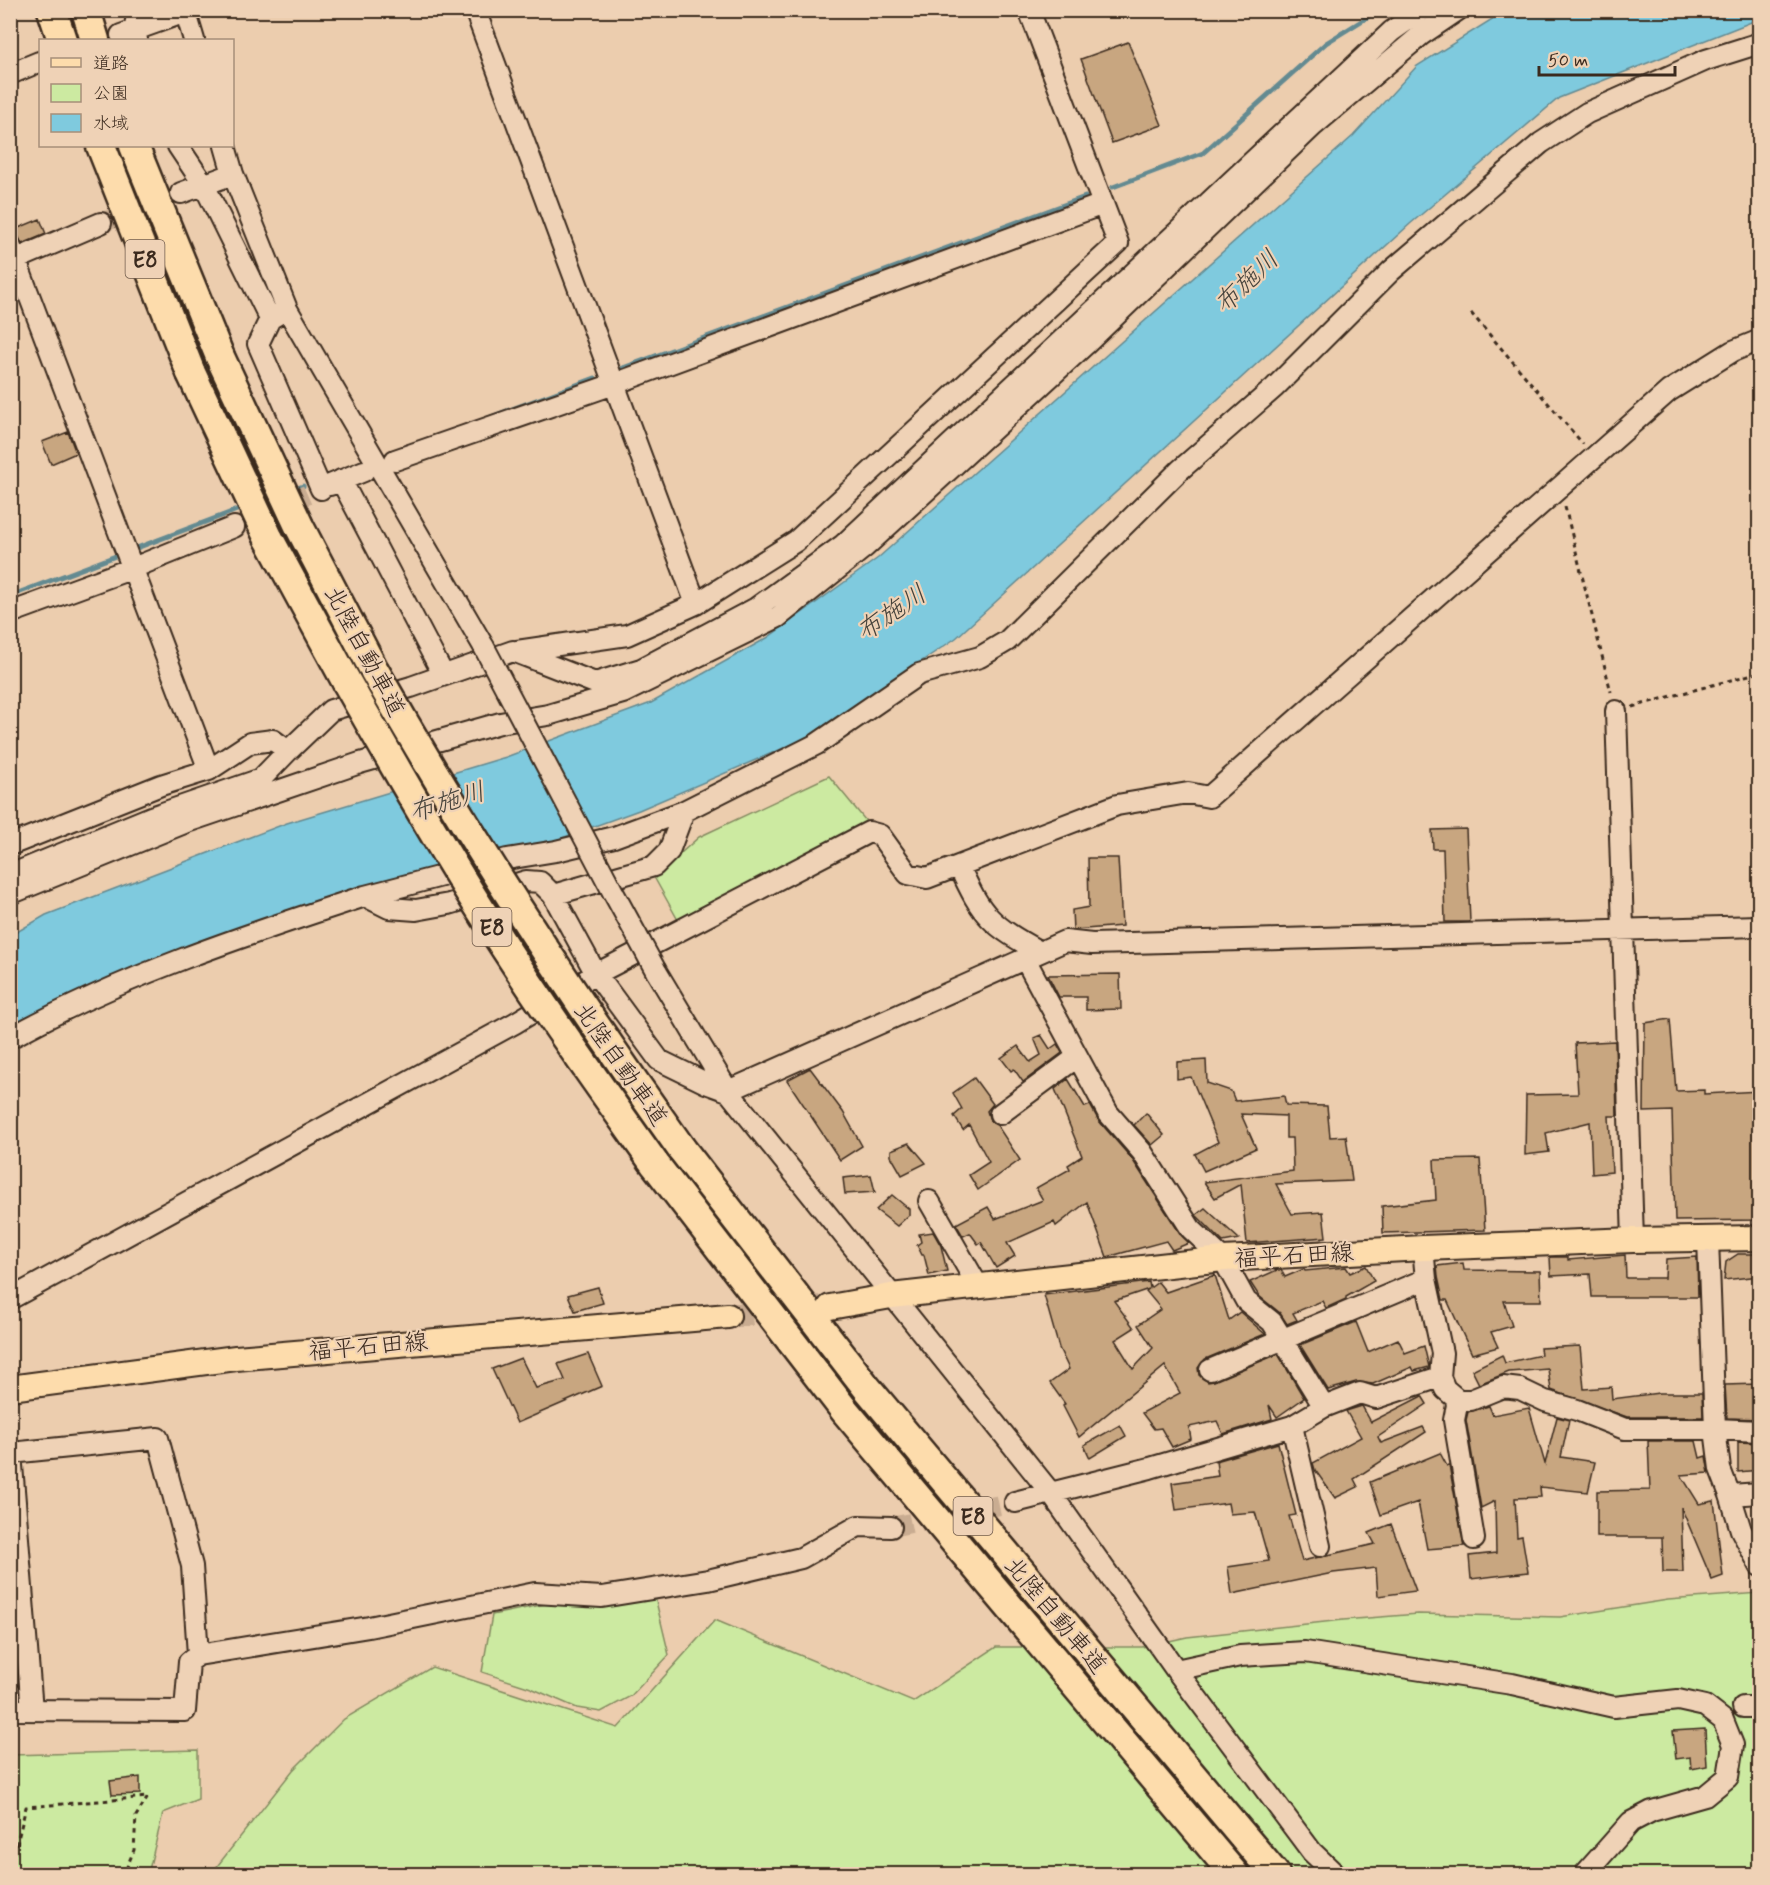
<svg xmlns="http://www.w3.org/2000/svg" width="1770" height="1885" font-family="Mynerve,'Klee One',sans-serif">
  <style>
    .green { fill: #cceaa1; stroke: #848a60; stroke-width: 1.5 }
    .water { fill: #7fcade; stroke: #648a91; stroke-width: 1.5 }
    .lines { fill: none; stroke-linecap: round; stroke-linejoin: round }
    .stream { stroke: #648a91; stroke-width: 5 }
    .building { fill: #c8a680; stroke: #3b2a1e; stroke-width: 1.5; fill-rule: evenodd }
    .minor-tunnel { stroke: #c9ac91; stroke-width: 20; stroke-dasharray: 20 10; stroke-linecap: butt }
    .major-tunnel { stroke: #c9ac91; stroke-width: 24; stroke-dasharray: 24 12; stroke-linecap: butt }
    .minor-casing { stroke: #3b2a1e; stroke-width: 24 }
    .major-casing { stroke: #3b2a1e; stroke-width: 28 }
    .highway-casing { stroke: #3b2a1e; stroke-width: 33 }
    .path { stroke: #3b2a1e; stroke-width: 3; stroke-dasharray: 4.5 4.5; stroke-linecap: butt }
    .minor { stroke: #efd2b6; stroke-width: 20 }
    .major { stroke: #fddcac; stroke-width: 24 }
    .highway { stroke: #fddcac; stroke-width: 28 }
    .minor-bridge-casing { stroke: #3b2a1e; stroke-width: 24; stroke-linecap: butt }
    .highway-bridge-casing { stroke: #3b2a1e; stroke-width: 33; stroke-linecap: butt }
    .minor-bridge { stroke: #efd2b6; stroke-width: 20 }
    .highway-bridge { stroke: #fddcac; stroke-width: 28 }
    .labels { text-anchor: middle; stroke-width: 4.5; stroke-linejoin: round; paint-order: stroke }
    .shield { fill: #efd2b6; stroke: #715c4c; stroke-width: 1.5 }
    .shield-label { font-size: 22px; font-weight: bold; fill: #3b2a1e }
    .street-label { font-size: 24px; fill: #3b2a1e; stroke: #efd2b6 }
    .water-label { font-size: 26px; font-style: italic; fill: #45423b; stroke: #efd2b6 }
  </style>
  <rect width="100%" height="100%" fill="#eccdae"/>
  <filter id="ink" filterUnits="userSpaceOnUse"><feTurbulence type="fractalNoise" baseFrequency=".0167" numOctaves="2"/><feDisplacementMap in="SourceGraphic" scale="12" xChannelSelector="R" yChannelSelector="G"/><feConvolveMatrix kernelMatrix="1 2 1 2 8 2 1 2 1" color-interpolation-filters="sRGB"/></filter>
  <g filter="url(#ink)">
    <!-- green -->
    <path class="green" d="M829 776 870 826 678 920 654 877 699 837Z
      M1759 1593V1874H211L293 1770 344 1719 432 1667 618 1728 715 1620 913 1702 996 1647H1142L1187 1637 1343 1620 1418 1614 1560 1617 1668 1600Z
      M655 1597 669 1655 631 1696 601 1712 577 1708 531 1688 482 1672 492 1615 546 1604H608Z
      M198 1750V1799L163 1813 148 1874H11L10 1755Z"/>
    <!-- water -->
    <path class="water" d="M1505 11H1759V19L1559 98 1410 224 956 638 807 738 639 810 402 896 255 925 11 1025 10 936 46 915 287 823 506 757 651 703 767 638 878 558 1353 136 1417 66Z"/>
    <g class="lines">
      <!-- stream -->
      <path class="stream" d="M1113 187 1203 153 1326 43 1379 10
        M623 368 1085 197
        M488 418 595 378
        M293 490 303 486
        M10 596 245 507"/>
    </g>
    <!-- building -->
    <path class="building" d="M1128 42 1162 125 1112 143 1081 59Z
      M40 219 46 234 22 244 18 236 11 233V231Z
      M68 432 76 453 51 464 42 442Z
      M1466 829 1470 922H1445L1443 849H1433L1432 830Z
      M1088 858H1118L1122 926 1073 930 1072 910 1089 907Z
      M1120 974 1121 1009 1086 1010V997H1059L1048 975Z
      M1670 1019 1676 1091 1704 1090V1094L1760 1091V1220L1675 1221 1672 1111 1644 1112 1645 1023Z
      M1041 1035 1050 1049 1057 1044 1062 1053 1023 1082 1014 1069 1011 1071 1001 1058 1018 1046 1030 1062 1041 1055 1034 1038Z
      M1615 1041 1617 1116H1609L1612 1172 1592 1174 1590 1122 1546 1133 1549 1152 1525 1155 1526 1095 1578 1094 1575 1043Z
      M1206 1060 1207 1083 1231 1091 1235 1101 1284 1096 1286 1105 1327 1106 1330 1137 1346 1136 1352 1181 1276 1184 1292 1214 1323 1212 1326 1237 1247 1243 1241 1184 1215 1198 1204 1182 1293 1171 1292 1138H1286V1116L1241 1114 1256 1148 1204 1171 1195 1154 1218 1142 1191 1077 1177 1079V1062Z
      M810 1068 843 1112 862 1146 840 1160 787 1080Z
      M974 1078 993 1104 987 1111 990 1121 997 1125 1020 1160 978 1190 969 1175 989 1162 969 1125 963 1130 954 1116 962 1109 953 1093Z
      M1068 1079 1085 1107 1090 1105 1099 1121 1132 1159 1181 1235 1189 1243 1172 1250 1166 1241 1107 1257 1087 1202 1056 1226 1054 1222 1007 1243 1015 1256 996 1268 981 1242 978 1244 970 1233 963 1236 956 1224 988 1207 995 1219 1043 1200 1036 1188 1070 1169 1068 1165 1082 1156 1055 1089Z
      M1146 1113 1164 1135 1152 1145 1134 1125Z
      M909 1143 926 1163 902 1175 891 1156V1150Z
      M1480 1159 1485 1230 1383 1233 1382 1206 1436 1200 1434 1160Z
      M871 1175 875 1192 845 1194 843 1178Z
      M892 1195 909 1209V1215L897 1226 876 1210Z
      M1205 1208 1239 1239 1223 1242 1196 1215Z
      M933 1232 941 1246 947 1271 929 1275 924 1255H922L917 1245 921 1242 919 1234Z
      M1738 1254H1759L1760 1276 1724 1280 1726 1262Z
      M1625 1255 1626 1278H1665L1666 1259 1697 1257 1698 1297H1592L1590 1274 1551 1276 1550 1257H1568V1260Z
      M1463 1263 1464 1270 1540 1271 1541 1301H1504L1512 1326 1491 1332 1498 1347 1472 1354 1447 1300H1443L1438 1277 1437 1266Z
      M1366 1266 1374 1281 1346 1297V1299L1326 1308 1322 1301 1293 1313 1297 1320 1287 1324 1280 1313 1259 1296 1250 1282 1277 1270H1281L1285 1277 1304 1269 1305 1271 1346 1267 1350 1273Z
      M1215 1275 1229 1320 1240 1312 1265 1334 1205 1359 1198 1368 1199 1375 1208 1382 1214 1381 1278 1354 1304 1398 1277 1417 1269 1405 1272 1419 1223 1434 1217 1421 1189 1427 1191 1439 1172 1447 1161 1428 1154 1429 1142 1413 1180 1393 1165 1366 1079 1437 1063 1406 1065 1404 1050 1383 1069 1369 1059 1348 1044 1295 1149 1282 1150 1288 1158 1282 1166 1292ZM1149 1289 1146 1291 1161 1309 1138 1325 1153 1348 1133 1369 1115 1340 1134 1328 1114 1301Z
      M598 1287 603 1303 575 1311 568 1295Z
      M1356 1322 1368 1352 1398 1339 1405 1353 1424 1346 1429 1367 1414 1371 1412 1367 1373 1384 1356 1382 1328 1390 1300 1345Z
      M1580 1346 1584 1389 1611 1387 1612 1399 1659 1393H1702L1703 1417H1627L1551 1390 1548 1369 1509 1372 1479 1384 1472 1370 1502 1355 1505 1363 1541 1355 1540 1348Z
      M588 1354 602 1386 517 1423 492 1369 521 1358 536 1388 565 1380 558 1364Z
      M1760 1384V1419L1727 1418 1725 1385Z
      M1422 1396 1427 1404 1378 1437 1381 1443 1423 1427 1426 1432 1354 1479 1358 1487 1335 1498 1315 1470 1313 1463 1361 1437 1346 1411 1362 1406 1371 1422Z
      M1489 1406 1493 1415 1529 1408 1545 1464 1557 1417 1569 1420 1561 1457 1595 1462 1588 1492 1540 1487 1541 1497 1515 1498 1517 1537 1522 1536 1528 1572 1471 1579 1469 1556 1496 1553 1495 1501 1481 1508 1466 1420 1468 1412Z
      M1120 1425 1126 1436 1090 1458 1084 1445Z
      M1648 1441H1696L1700 1458 1706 1456 1709 1473 1681 1475 1699 1504 1714 1501 1723 1576 1712 1580 1681 1507 1683 1572H1663L1662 1537H1597V1491L1650 1490Z
      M1738 1442 1760 1443V1470L1738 1472Z
      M1278 1443 1296 1515 1289 1516 1302 1561 1375 1544 1369 1533 1391 1524 1416 1591 1378 1596 1376 1568 1333 1573 1232 1594 1228 1567 1269 1561 1255 1512 1230 1514 1228 1503 1176 1510 1172 1483 1218 1476 1216 1461Z
      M1440 1453 1447 1466 1449 1465 1464 1546 1427 1549 1418 1502 1381 1515 1370 1482Z
      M1705 1729 1707 1766 1691 1769 1690 1757 1676 1759 1673 1731Z
      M140 1777V1794L112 1795 110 1781Z"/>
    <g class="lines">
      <!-- minor-tunnel -->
      <path class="minor-tunnel" d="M101 223 167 198
        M234 527 311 493
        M891 1527 1015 1502"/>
      <!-- major-tunnel -->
      <path class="major-tunnel" d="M728 1316 821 1307"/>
      <!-- minor casing -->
      <g class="minor-casing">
        <path id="minor" d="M185 10 194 40
          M475 10 696 604
          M121 35 191 10
          M137 40 134 31 138 10
          M10 74 39 62
          M178 146 204 185 270 319
          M225 146 233 174 287 309 484 647
          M181 193 233 174
          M10 245 209 770
          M10 262 101 223
          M287 309 270 319 258 344 321 489
          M395 460 614 384 1103 204
          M341 480 443 674
          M330 485 364 471
          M10 613 133 568 234 527
          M517 651 627 635 696 604 796 541 1118 243 1029 10
          M1616 711 1633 1240
          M684 811 817 744 919 674 980 657 1007 641 1180 470 1274 388 1391 271 1541 143 1587 113 1706 60 1760 43
          M10 845 161 785 209 770 250 743 273 740 288 751 331 710 411 687 513 651 595 683 641 669 756 608 843 545 1392 31 1422 10
          M959 866C982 917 991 925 1040 952
          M10 875 151 817 261 779 288 751
          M613 892 637 936
          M10 894 187 822 360 763 500 723 548 715 623 693 778 617 865 547 1085 345 1313 126 1421 35 1458 10
          M553 895 540 882 526 881 449 904 416 910 389 908 365 896 507 859 556 851 614 837 684 811 669 851 654 866 553 895 596 974 869 832 880 835 908 874 927 878 1117 805 1188 793 1209 797 1669 391 1733 351 1760 340
          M1025 959 1108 1113 1142 1152 1191 1229 1223 1259 1246 1301 1272 1322 1324 1407
          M656 971 728 1091 1050 1492 1176 1670 1312 1852 1335 1874
          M10 1038C121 976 245 935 365 896
          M1000 1114 1077 1057
          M929 1201 978 1286
          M1708 1239 1715 1429 1760 1431
          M1423 1248 1426 1279 1442 1353 1440 1377 1445 1389 1458 1400H1471L1503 1387 1520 1389 1545 1401 1577 1410 1625 1429H1715L1720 1469 1730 1495
          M10 1299 515 1023 596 974 659 1060 706 1083 728 1091 1065 941 1092 944 1760 926
          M1210 1370 1426 1279
          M1458 1400 1454 1420 1474 1539
          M1292 1426 1320 1546
          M1760 1493 1730 1495 1741 1530 1760 1566
          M1015 1502 1150 1468 1292 1426 1324 1407 1360 1393 1376 1398 1440 1377
          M1176 1670 1240 1656 1305 1652 1512 1684 1614 1707 1678 1700 1705 1706 1723 1720 1733 1745 1728 1777 1705 1796 1652 1811 1631 1822 1585 1874
          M1743 1707H1760
          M10 1710 185 1711 189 1662 198 1655
          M32 1710 11 1453 158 1438 192 1566 198 1655 369 1627 535 1593 602 1597 708 1580 801 1558 858 1526 891 1527"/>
      </g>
      <!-- major casing -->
      <g class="major-casing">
        <path id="major" d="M830 1307 891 1296 1223 1259 1423 1248 1633 1240 1760 1238
          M10 1388 236 1358 728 1316"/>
      </g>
      <!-- highway casing -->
      <g class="highway-casing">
        <path id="highway" d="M52 10 62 40
          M86 10 95 40
          M101 146 191 373
          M134 146 220 357
          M299 526 374 670
          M268 537 346 681
          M681 1148 867 1388 1275 1874
          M654 1163 845 1411 1234 1874"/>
      </g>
      <!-- path -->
      <path class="path" d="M1471 313 1583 444
        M1565 507 1611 692
        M1632 707 1760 672
        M10 1871 26 1807 148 1797 136 1816 134 1850 124 1874"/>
      <!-- minor -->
      <use href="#minor" class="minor"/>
      <!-- major -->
      <use href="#major" class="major"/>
      <!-- highway -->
      <use href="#highway" class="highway"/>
      <!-- minor-bridge casing -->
      <g class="minor-bridge-casing">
        <path id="minor-bridge" d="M484 647 613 892
          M637 936 656 971"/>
      </g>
      <!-- highway-bridge casing -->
      <g class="highway-bridge-casing">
        <path id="highway-bridge" d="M220 357 299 526
          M191 373 268 537
          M374 670C468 836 570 993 681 1148
          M346 681C390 759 434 836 482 912 536 998 595 1080 654 1163"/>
      </g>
      <!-- minor-bridge -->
      <use href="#minor-bridge" class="minor-bridge"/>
      <!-- highway-bridge -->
      <use href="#highway-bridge" class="highway-bridge"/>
    </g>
  </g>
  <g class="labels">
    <!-- shield labels -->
    <g class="shield">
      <rect x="125.5" y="240" width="39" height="38" rx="4.5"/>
      <rect x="472.5" y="908" width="39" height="38" rx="4.5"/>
      <rect x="953.5" y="1497" width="39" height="38" rx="4.5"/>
    </g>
    <g class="shield-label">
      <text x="145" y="267">E8</text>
      <text x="492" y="935">E8</text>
      <text x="973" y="1524">E8</text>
    </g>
    <!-- street labels -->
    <g class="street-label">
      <text transform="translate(365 651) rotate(62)" y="8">北陸自動車道</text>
      <text transform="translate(621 1064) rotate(55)" y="8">北陸自動車道</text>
      <text transform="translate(1294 1255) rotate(-3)" y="8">福平石田線</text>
      <text transform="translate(368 1346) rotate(-5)" y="8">福平石田線</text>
      <text transform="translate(1056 1615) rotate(50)" y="8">北陸自動車道</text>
    </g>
    <!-- water labels -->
    <g class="water-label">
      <text transform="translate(1246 281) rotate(-44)" y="9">布施川</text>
      <text transform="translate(891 612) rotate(-34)" y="9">布施川</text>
      <text transform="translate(447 801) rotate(-17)" y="9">布施川</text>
    </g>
  </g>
  <!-- margin -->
  <rect width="1770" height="1885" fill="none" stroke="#efd2b6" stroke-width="36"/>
  <rect x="18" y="18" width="1734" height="1849" fill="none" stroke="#3b2a1e" stroke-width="2" filter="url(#ink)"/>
  <!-- legend -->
  <rect x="39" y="39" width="195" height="108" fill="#efd2b6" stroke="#a78f79" stroke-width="1.5"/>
  <rect x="51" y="58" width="30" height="9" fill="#fddcac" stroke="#a78f79" stroke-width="1.5"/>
  <text x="93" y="69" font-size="18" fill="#3b2a1e">道路</text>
  <rect x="51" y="84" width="30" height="18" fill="#cceaa1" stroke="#a78f79" stroke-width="1.5"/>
  <text x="93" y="99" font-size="18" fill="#3b2a1e">公園</text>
  <rect x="51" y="114" width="30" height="18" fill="#7fcade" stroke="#a78f79" stroke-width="1.5"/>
  <text x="93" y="129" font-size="18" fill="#3b2a1e">水域</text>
  <!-- scale -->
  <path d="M1539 66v9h136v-9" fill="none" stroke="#3b2a1e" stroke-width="3"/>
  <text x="1548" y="66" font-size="18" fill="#3b2a1e" stroke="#efd2b6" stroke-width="4.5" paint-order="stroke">50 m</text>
</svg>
